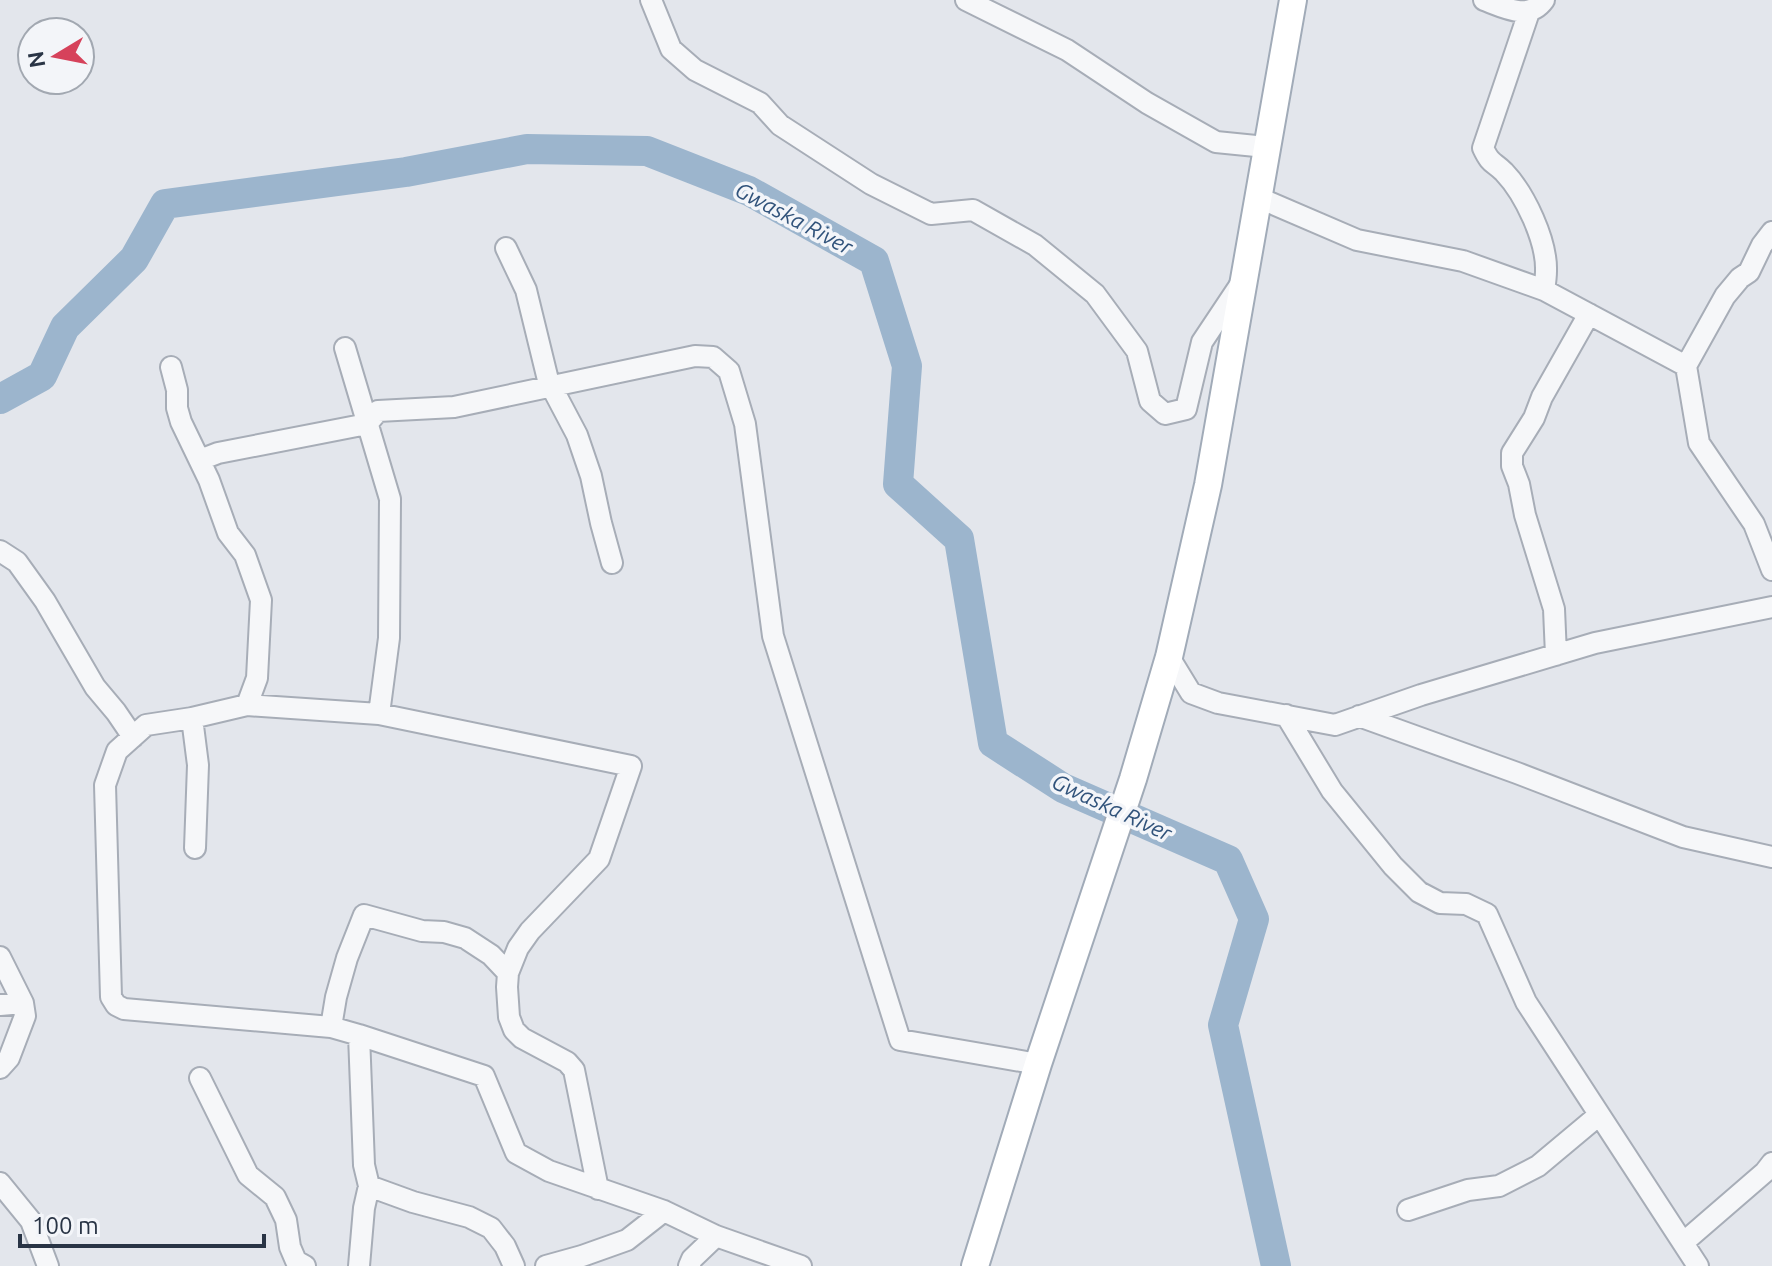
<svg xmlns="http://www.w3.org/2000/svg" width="1772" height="1266" font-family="Ubuntu,sans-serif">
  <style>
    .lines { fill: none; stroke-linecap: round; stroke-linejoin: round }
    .river { stroke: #9cb5cd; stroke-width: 30 }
    .minor-casing { stroke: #a7adb7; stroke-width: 24 }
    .major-casing { stroke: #a1abb8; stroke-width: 30 }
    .minor { stroke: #f6f7f9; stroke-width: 20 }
    .major { stroke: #fff; stroke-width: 26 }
    .labels { text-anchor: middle; stroke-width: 7; stroke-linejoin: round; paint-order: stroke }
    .water-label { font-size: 22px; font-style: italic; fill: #31537b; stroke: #f3f5f9 }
  </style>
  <rect width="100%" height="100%" fill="#e3e6ec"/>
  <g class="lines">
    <!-- river -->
    <path class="river" d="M0 399 42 376 65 327 134 259 165 204 406 172 527 149 647 151 749 191 874 261 907 366 898 484 959 539 993 743 1063 788 1228 860 1254 919 1223 1025 1276 1266"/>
    <!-- minor casing -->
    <g class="minor-casing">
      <path id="minor" d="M651 0 671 49 695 70 760 103 780 125 871 184 931 214 973 210 1035 245 1095 294 1137 351 1150 401 1165 414 1186 409 1202 342 1240 285
        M966 0 1067 50 1147 103 1216 142 1266 147
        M1484 0C1505 8 1529 21 1544 0
        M1529 12 1483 148C1491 165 1493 161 1504 172 1525 194 1547 241 1546 271 1546 277 1545 284 1544 290
        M1257 197 1357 240 1463 261 1544 290 1686 366 1699 443 1754 524 1772 570
        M506 248 526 290 548 380 577 435 591 476 601 523 612 563
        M345 348 390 499 389 638 379 714
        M1686 366 1725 296 1740 278 1749 272 1762 245 1772 232
        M171 367 177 390V408L181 422 209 480 228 533 245 555 261 600 257 678 247 705
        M200 460 218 453 367 424 378 411 454 407 695 356 713 357 729 371 745 424 773 636 900 1040 1038 1064
        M0 551 17 562 45 601 95 687 116 712 133 737
        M1556 655 1554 609 1525 515 1519 484 1512 466V453L1534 418 1542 397 1589 314
        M1169 657 1191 693 1218 703 1335 725 1421 695 1595 643 1772 607
        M1286 715 1332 791 1393 866 1419 892 1440 903 1466 904 1487 914 1526 1002 1698 1266
        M1359 716 1517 773 1683 837 1772 857
        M192 718 198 765 195 848
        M0 957 23 1003 25 1016 9 1058 0 1068
        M0 1005 23 1003
        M331 1027 336 997 347 958 364 915 422 931 444 932 465 938 491 955 508 973
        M359 1035 364 1165 369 1186 364 1208 359 1266
        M200 1078 248 1175 275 1197 286 1220 290 1247 296 1261 305 1266
        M0 1183 31 1221 48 1266
        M369 1186 413 1202 469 1217 491 1228 505 1246 514 1266
        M598 1189 574 1070 567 1062 522 1038 514 1030 509 1017 507 987 508 973 518 948 530 931 599 859 631 766 379 714 247 705 192 718 146 725 117 751 105 785 111 997 116 1005 124 1009 331 1027 359 1035 484 1076 516 1153 549 1171 664 1211 716 1236 801 1266
        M1408 1210 1468 1190 1499 1186 1538 1166 1599 1115
        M1684 1242 1765 1172 1772 1163
        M546 1266 582 1256 627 1240 664 1211
        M689 1266 692 1259 716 1236"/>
    </g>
    <!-- major casing -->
    <g class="major-casing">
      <path id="major" d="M975 1266 1038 1064 1133 779 1169 657 1208 485 1293 0"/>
    </g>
    <!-- minor -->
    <use href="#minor" class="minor"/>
    <!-- major -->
    <use href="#major" class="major"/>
  </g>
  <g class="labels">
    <!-- water labels -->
    <g class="water-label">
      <text transform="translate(794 218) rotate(28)" y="8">Gwaska River</text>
      <text transform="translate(1112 807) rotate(25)" y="8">Gwaska River</text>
    </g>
  </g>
  <!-- north arrow -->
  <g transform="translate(56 56) rotate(260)"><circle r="38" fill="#f3f5f9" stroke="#a2a8b1" stroke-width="2"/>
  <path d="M0-6L14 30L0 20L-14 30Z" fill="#d6425b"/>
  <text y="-12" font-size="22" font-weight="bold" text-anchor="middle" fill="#293445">N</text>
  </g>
  <!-- scale -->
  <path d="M20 1234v12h244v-12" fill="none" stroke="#293445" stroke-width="4"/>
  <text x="32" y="1234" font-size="24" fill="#293445" stroke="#f3f5f9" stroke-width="6" paint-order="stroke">100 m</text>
</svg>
